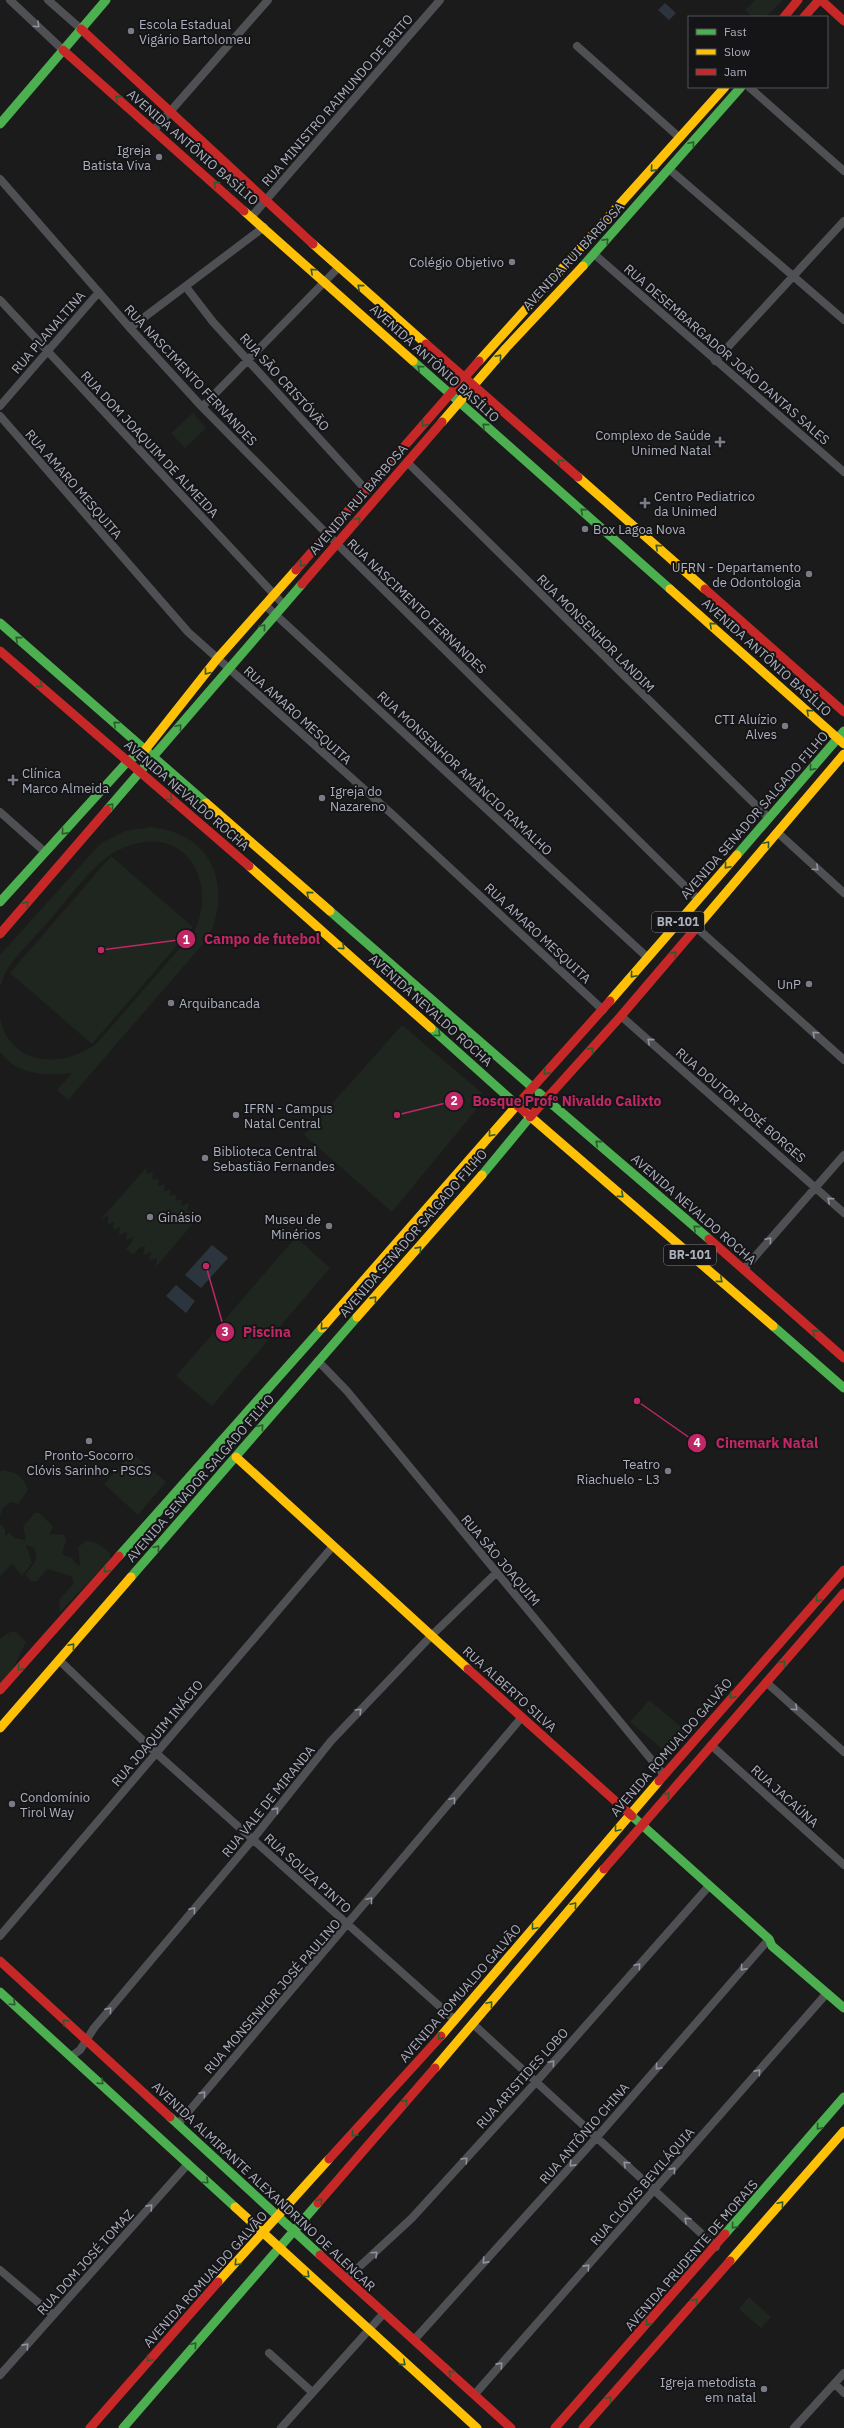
<svg xmlns="http://www.w3.org/2000/svg" width="844" height="2428" font-family="'IBM Plex Sans',sans-serif">
  <style>
    .green { fill: #1e261f }
    .water { fill: #2c353e }
    .lines { fill: none; stroke-linecap: round; stroke-linejoin: round }
    .street { stroke: #4f5054; stroke-width: 8 }
    .fast { stroke: #4caf50; stroke-width: 9 }
    .slow { stroke: #ffc107; stroke-width: 9 }
    .jam { stroke: #c62828; stroke-width: 9 }
    .oneway { stroke: #8f939e }
    .oneway2 { stroke: #2e5a31 }
    .poi-dot { fill: #797c84; stroke: #151417; stroke-width: 1.5 }
    .labels { text-anchor: middle; stroke-width: 4; stroke-linejoin: round; paint-order: stroke }
    .shield { fill: #151417; stroke: #7e818b; stroke-width: 1 }
    .shield-label { font-size: 12px; font-weight: bold; fill: #abb0bd }
    .poi-label { font-size: 13px; fill: #abb0bd; stroke: #151417; text-anchor: start }
    .street-label { font-size: 13px; fill: #abb0bd; stroke: #151417 }
    .leader { fill: none; stroke: #c02765; stroke-width: 1.5 }
    .callout-dot { fill: #c02765; stroke: #151417; stroke-width: 1.5 }
    .mark-label { font-size: 12px; text-anchor: middle; font-weight: bold; fill: #fff }
    .callout-label { font-size: 14px; text-anchor: middle; font-weight: bold; fill: #c02765; stroke: #151417; stroke-width: 4; stroke-linejoin: round; paint-order: stroke }
  </style>
  <rect width="100%" height="100%" fill="#1b1b1b"/>
  <!-- green -->
  <path class="green" d="M755 0H783L766 17H752L745 10Z
    M193 413 206 428 185 448 171 433Z
    M152 827C212 834 232 884 209 937L68 1100 57 1090 72 1073C47 1076 16 1075 0 1052V1018C10 1066 61 1069 96 1044L194 932C219 879 183 822 123 848 95 859 68 900 48 922 36 936 21 950 10 965 5 972 3 980 0 987V955L101 843 125 831Z
    M111 856 193 927 92 1044 10 973Z
    M402 1025 482 1093 484 1100 392 1212 304 1135Z
    M147 1167 146 1174 153 1172 152 1180 159 1179 158 1186 165 1184 164 1192 171 1189 170 1196 177 1194 175 1201 182 1199 181 1206 189 1203 187 1211 195 1209 192 1217 201 1214 156 1267 157 1258 149 1260 151 1252 143 1255 145 1246 139 1248 133 1255 126 1249 132 1242 133 1237 126 1240 127 1232 119 1235 120 1227 113 1230 114 1222 108 1225V1216L101 1219Z
    M296 1237 330 1268 212 1406 176 1376Z
    M132 1453 166 1482 138 1515 104 1484Z
    M3 1470C17 1472 24 1477 28 1490L18 1504 11 1502 3 1508 0 1516V1472Z
    M35 1513H39L53 1526 50 1534 64 1535 66 1541 62 1554 72 1558 78 1566 80 1564 78 1547 86 1541 97 1543 110 1553V1560L60 1612 59 1600 74 1583 71 1576 47 1569 37 1581H31L25 1574C32 1566 40 1560 34 1548L26 1545 32 1563 22 1576 12 1564 0 1576V1524L5 1529V1536L9 1533 15 1538 26 1540 23 1526Z
    M10 1632H16L26 1642 0 1694V1639Z
    M649 1700 686 1731 667 1753 630 1722Z
    M749 2297 771 2317 761 2328 739 2309Z"/>
  <!-- water -->
  <path class="water" d="M665 3 676 13 669 20 658 10Z
    M212 1245 228 1258 201 1288 185 1275Z
    M176 1285 195 1301 186 1313 166 1296Z"/>
  <g class="lines">
    <!-- street -->
    <path class="street" d="M10 0 63 50
      M48 0 81 29
      M577 46 680 138
      M749 87 844 171
      M154 130 268 0
      M669 169 844 320
      M0 179 130 328 202 407 328 535 698 899
      M252 216 440 0
      M594 254 844 472
      M186 287 213 322 367 491
      M0 300 283 604
      M130 328 264 227
      M715 361 844 221
      M0 406 99 292
      M202 407 338 268
      M0 416 188 632 393 815 603 1010
      M408 463 769 818
      M265 605 648 958
      M0 812 45 852
      M777 832 844 893
      M697 928 844 1060
      M621 1016 844 1213
      M744 1269 844 1155
      M318 1361 347 1391 664 1775
      M59 1660 156 1753 455 2020
      M766 1682 844 1752
      M711 1745 844 1865
      M0 1936 333 1546
      M473 2024 716 2247
      M73 2055 80 2050 94 2028 253 1839 331 1741 431 1636 496 1573
      M178 2124 522 1717
      M0 2270 53 2315
      M346 2279 412 2218 536 2082 709 1886
      M414 2340 597 2137 769 1939
      M269 2353 312 2392
      M0 2375 188 2164
      M835 2384 844 2393
      M475 2394 827 1993
      M281 2428 384 2313
      M794 2428 844 2373"/>
    <!-- fast -->
    <path class="fast" d="M0 124 106 0
      M583 266 741 87
      M413 361 670 589
      M0 623 206 803
      M107 810 302 584
      M737 855 844 731
      M0 902 128 761 145 750
      M330 911 532 1087
      M431 1028 517 1105
      M539 1093 709 1239
      M482 1175 530 1117
      M773 1326 844 1388
      M119 1556 322 1328
      M131 1577 357 1317
      M632 1816 769 1939 772 1946 844 2008
      M0 1992 235 2207
      M170 2117 320 2255
      M725 2234 844 2097
      M123 2428 318 2203"/>
    <!-- slow -->
    <path class="slow" d="M244 211 413 361
      M313 244 426 344
      M479 361 725 87
      M442 422 506 348 583 266
      M578 477 705 589
      M670 589 844 744
      M145 750 217 659 296 570
      M206 803 330 911
      M249 866 431 1028
      M696 928 844 754
      M610 1001 737 855
      M525 1112 773 1326
      M357 1317 482 1175
      M322 1328 517 1105
      M236 1457 468 1669
      M0 1728 131 1577
      M441 2036 659 1781
      M435 2068 604 1869
      M235 2207 477 2428
      M730 2261 844 2131
      M218 2282 329 2159"/>
    <!-- jam -->
    <path class="jam" d="M821 0 844 21
      M784 17 798 0
      M804 17 819 0
      M81 29 313 244
      M63 50 244 211
      M426 344 578 477
      M296 570 479 361
      M302 584 442 422
      M705 589 844 712
      M0 651 249 866
      M0 934 107 810
      M525 1112 517 1105 610 1001
      M530 1117 621 1016 696 928
      M709 1239 844 1358
      M468 1669 632 1816
      M0 1690 119 1556
      M659 1781 844 1570
      M604 1869 844 1593
      M0 1961 170 2117
      M329 2159 441 2036
      M318 2203 435 2068
      M320 2255 511 2428
      M90 2428 218 2282
      M555 2428 725 2234
      M583 2428 730 2261"/>
  </g>
  <!-- one-way arrows -->
  <defs><path id="oneway-chevron" d="M-2-3.5L2.5 0L-2 3.5" fill="none" stroke-width="1.6" stroke-linecap="round" stroke-linejoin="round"/></defs>
  <g class="oneway">
    <use href="#oneway-chevron" transform="translate(37 25) rotate(43)"/>
    <use href="#oneway-chevron" transform="translate(816 868) rotate(42)"/>
    <use href="#oneway-chevron" transform="translate(815 1034) rotate(-138)"/>
    <use href="#oneway-chevron" transform="translate(650 1041) rotate(-139)"/>
    <use href="#oneway-chevron" transform="translate(830 1200) rotate(-138)"/>
    <use href="#oneway-chevron" transform="translate(769 1240) rotate(-49)"/>
    <use href="#oneway-chevron" transform="translate(795 1708) rotate(42)"/>
    <use href="#oneway-chevron" transform="translate(359 1711) rotate(-46)"/>
    <use href="#oneway-chevron" transform="translate(453 1800) rotate(-50)"/>
    <use href="#oneway-chevron" transform="translate(276 1810) rotate(-51)"/>
    <use href="#oneway-chevron" transform="translate(370 1900) rotate(-50)"/>
    <use href="#oneway-chevron" transform="translate(193 1910) rotate(-50)"/>
    <use href="#oneway-chevron" transform="translate(638 1966) rotate(-49)"/>
    <use href="#oneway-chevron" transform="translate(743 1968) rotate(131)"/>
    <use href="#oneway-chevron" transform="translate(109 2010) rotate(-50)"/>
    <use href="#oneway-chevron" transform="translate(552 2063) rotate(-49)"/>
    <use href="#oneway-chevron" transform="translate(658 2067) rotate(131)"/>
    <use href="#oneway-chevron" transform="translate(758 2072) rotate(-49)"/>
    <use href="#oneway-chevron" transform="translate(203 2094) rotate(-49)"/>
    <use href="#oneway-chevron" transform="translate(465 2160) rotate(-47)"/>
    <use href="#oneway-chevron" transform="translate(572 2164) rotate(132)"/>
    <use href="#oneway-chevron" transform="translate(626 2164) rotate(-138)"/>
    <use href="#oneway-chevron" transform="translate(673 2170) rotate(-49)"/>
    <use href="#oneway-chevron" transform="translate(150 2207) rotate(-48)"/>
    <use href="#oneway-chevron" transform="translate(687 2220) rotate(-137)"/>
    <use href="#oneway-chevron" transform="translate(375 2254) rotate(-43)"/>
    <use href="#oneway-chevron" transform="translate(485 2261) rotate(132)"/>
    <use href="#oneway-chevron" transform="translate(587 2267) rotate(-48)"/>
    <use href="#oneway-chevron" transform="translate(26 2346) rotate(-48)"/>
    <use href="#oneway-chevron" transform="translate(500 2365) rotate(-48)"/>
  </g>
  <g class="oneway2">
    <use href="#oneway-chevron" transform="translate(118 98) rotate(-139)"/>
    <use href="#oneway-chevron" transform="translate(692 144) rotate(-49)"/>
    <use href="#oneway-chevron" transform="translate(653 169) rotate(132)"/>
    <use href="#oneway-chevron" transform="translate(216 184) rotate(-139)"/>
    <use href="#oneway-chevron" transform="translate(606 241) rotate(-48)"/>
    <use href="#oneway-chevron" transform="translate(313 271) rotate(-138)"/>
    <use href="#oneway-chevron" transform="translate(360 287) rotate(-139)"/>
    <use href="#oneway-chevron" transform="translate(499 357) rotate(-49)"/>
    <use href="#oneway-chevron" transform="translate(420 368) rotate(-138)"/>
    <use href="#oneway-chevron" transform="translate(424 424) rotate(129)"/>
    <use href="#oneway-chevron" transform="translate(485 426) rotate(-139)"/>
    <use href="#oneway-chevron" transform="translate(560 462) rotate(-139)"/>
    <use href="#oneway-chevron" transform="translate(583 511) rotate(-139)"/>
    <use href="#oneway-chevron" transform="translate(358 520) rotate(-49)"/>
    <use href="#oneway-chevron" transform="translate(658 547) rotate(-138)"/>
    <use href="#oneway-chevron" transform="translate(302 564) rotate(132)"/>
    <use href="#oneway-chevron" transform="translate(712 625) rotate(-138)"/>
    <use href="#oneway-chevron" transform="translate(263 627) rotate(-50)"/>
    <use href="#oneway-chevron" transform="translate(18 639) rotate(-139)"/>
    <use href="#oneway-chevron" transform="translate(207 672) rotate(128)"/>
    <use href="#oneway-chevron" transform="translate(40 685) rotate(41)"/>
    <use href="#oneway-chevron" transform="translate(809 712) rotate(-138)"/>
    <use href="#oneway-chevron" transform="translate(116 724) rotate(-139)"/>
    <use href="#oneway-chevron" transform="translate(179 727) rotate(-50)"/>
    <use href="#oneway-chevron" transform="translate(812 768) rotate(131)"/>
    <use href="#oneway-chevron" transform="translate(170 798) rotate(41)"/>
    <use href="#oneway-chevron" transform="translate(111 806) rotate(-49)"/>
    <use href="#oneway-chevron" transform="translate(64 832) rotate(132)"/>
    <use href="#oneway-chevron" transform="translate(767 844) rotate(-50)"/>
    <use href="#oneway-chevron" transform="translate(727 866) rotate(131)"/>
    <use href="#oneway-chevron" transform="translate(309 894) rotate(-139)"/>
    <use href="#oneway-chevron" transform="translate(26 904) rotate(-49)"/>
    <use href="#oneway-chevron" transform="translate(342 947) rotate(42)"/>
    <use href="#oneway-chevron" transform="translate(674 954) rotate(-49)"/>
    <use href="#oneway-chevron" transform="translate(633 975) rotate(131)"/>
    <use href="#oneway-chevron" transform="translate(438 1034) rotate(42)"/>
    <use href="#oneway-chevron" transform="translate(591 1050) rotate(-48)"/>
    <use href="#oneway-chevron" transform="translate(546 1072) rotate(132)"/>
    <use href="#oneway-chevron" transform="translate(491 1134) rotate(131)"/>
    <use href="#oneway-chevron" transform="translate(598 1143) rotate(-140)"/>
    <use href="#oneway-chevron" transform="translate(621 1195) rotate(41)"/>
    <use href="#oneway-chevron" transform="translate(696 1228) rotate(-139)"/>
    <use href="#oneway-chevron" transform="translate(419 1249) rotate(-48)"/>
    <use href="#oneway-chevron" transform="translate(720 1280) rotate(41)"/>
    <use href="#oneway-chevron" transform="translate(374 1299) rotate(-48)"/>
    <use href="#oneway-chevron" transform="translate(323 1327) rotate(132)"/>
    <use href="#oneway-chevron" transform="translate(815 1332) rotate(-139)"/>
    <use href="#oneway-chevron" transform="translate(261 1427) rotate(-49)"/>
    <use href="#oneway-chevron" transform="translate(157 1548) rotate(-49)"/>
    <use href="#oneway-chevron" transform="translate(106 1570) rotate(131)"/>
    <use href="#oneway-chevron" transform="translate(818 1599) rotate(132)"/>
    <use href="#oneway-chevron" transform="translate(72 1646) rotate(-49)"/>
    <use href="#oneway-chevron" transform="translate(783 1663) rotate(-49)"/>
    <use href="#oneway-chevron" transform="translate(20 1668) rotate(132)"/>
    <use href="#oneway-chevron" transform="translate(732 1696) rotate(132)"/>
    <use href="#oneway-chevron" transform="translate(667 1795) rotate(-49)"/>
    <use href="#oneway-chevron" transform="translate(617 1829) rotate(130)"/>
    <use href="#oneway-chevron" transform="translate(574 1905) rotate(-50)"/>
    <use href="#oneway-chevron" transform="translate(534 1927) rotate(130)"/>
    <use href="#oneway-chevron" transform="translate(13 2003) rotate(42)"/>
    <use href="#oneway-chevron" transform="translate(490 2004) rotate(-50)"/>
    <use href="#oneway-chevron" transform="translate(65 2022) rotate(-137)"/>
    <use href="#oneway-chevron" transform="translate(440 2037) rotate(132)"/>
    <use href="#oneway-chevron" transform="translate(101 2082) rotate(44)"/>
    <use href="#oneway-chevron" transform="translate(405 2102) rotate(-49)"/>
    <use href="#oneway-chevron" transform="translate(819 2127) rotate(131)"/>
    <use href="#oneway-chevron" transform="translate(354 2134) rotate(132)"/>
    <use href="#oneway-chevron" transform="translate(206 2181) rotate(43)"/>
    <use href="#oneway-chevron" transform="translate(320 2201) rotate(-49)"/>
    <use href="#oneway-chevron" transform="translate(781 2204) rotate(-49)"/>
    <use href="#oneway-chevron" transform="translate(734 2226) rotate(131)"/>
    <use href="#oneway-chevron" transform="translate(237 2263) rotate(133)"/>
    <use href="#oneway-chevron" transform="translate(307 2275) rotate(43)"/>
    <use href="#oneway-chevron" transform="translate(695 2301) rotate(-49)"/>
    <use href="#oneway-chevron" transform="translate(648 2323) rotate(131)"/>
    <use href="#oneway-chevron" transform="translate(194 2345) rotate(-49)"/>
    <use href="#oneway-chevron" transform="translate(149 2359) rotate(131)"/>
    <use href="#oneway-chevron" transform="translate(403 2363) rotate(41)"/>
    <use href="#oneway-chevron" transform="translate(451 2373) rotate(-138)"/>
    <use href="#oneway-chevron" transform="translate(609 2399) rotate(-49)"/>
  </g>
  <!-- markers -->
  <g class="poi-dot">
    <circle cx="131" cy="31" r="4"/>
    <circle cx="159" cy="157" r="4"/>
    <circle cx="512" cy="262" r="4"/>
    <path d="M718 436h4v4h4v4h-4v4h-4v-4h-4v-4h4z"/>
    <path d="M643 497h4v4h4v4h-4v4h-4v-4h-4v-4h4z"/>
    <circle cx="585" cy="529" r="4"/>
    <circle cx="809" cy="574" r="4"/>
    <circle cx="785" cy="726" r="4"/>
    <path d="M11 774h4v4h4v4h-4v4h-4v-4h-4v-4h4z"/>
    <circle cx="322" cy="798" r="4"/>
    <circle cx="809" cy="984" r="4"/>
    <circle cx="171" cy="1003" r="4"/>
    <circle cx="236" cy="1115" r="4"/>
    <circle cx="205" cy="1158" r="4"/>
    <circle cx="150" cy="1217" r="4"/>
    <circle cx="329" cy="1226" r="4"/>
    <circle cx="89" cy="1441" r="4"/>
    <circle cx="668" cy="1471" r="4"/>
    <circle cx="12" cy="1804" r="4"/>
    <circle cx="764" cy="2389" r="4"/>
  </g>
  <g class="labels">
    <!-- shield labels -->
    <g class="shield">
      <rect x="652" y="912" width="52" height="20" rx="3"/>
      <rect x="664" y="1245" width="52" height="20" rx="3"/>
    </g>
    <g class="shield-label">
      <text x="678" y="926">BR-101</text>
      <text x="690" y="1259">BR-101</text>
    </g>
    <!-- poi labels -->
    <g class="poi-label">
      <text x="139" y="29">Escola Estadual<tspan x="139" dy="15">Vigário Bartolomeu</tspan></text>
      <text x="151" y="155" text-anchor="end">Igreja<tspan x="151" dy="15">Batista Viva</tspan></text>
      <text x="504" y="267" text-anchor="end">Colégio Objetivo</text>
      <text x="711" y="440" text-anchor="end">Complexo de Saúde<tspan x="711" dy="15">Unimed Natal</tspan></text>
      <text x="654" y="501">Centro Pediatrico<tspan x="654" dy="15">da Unimed</tspan></text>
      <text x="593" y="534">Box Lagoa Nova</text>
      <text x="801" y="572" text-anchor="end">UFRN - Departamento<tspan x="801" dy="15">de Odontologia</tspan></text>
      <text x="777" y="724" text-anchor="end">CTI Aluízio<tspan x="777" dy="15">Alves</tspan></text>
      <text x="22" y="778">Clínica<tspan x="22" dy="15">Marco Almeida</tspan></text>
      <text x="330" y="796">Igreja do<tspan x="330" dy="15">Nazareno</tspan></text>
      <text x="801" y="989" text-anchor="end">UnP</text>
      <text x="179" y="1008">Arquibancada</text>
      <text x="244" y="1113">IFRN - Campus<tspan x="244" dy="15">Natal Central</tspan></text>
      <text x="213" y="1156">Biblioteca Central<tspan x="213" dy="15">Sebastião Fernandes</tspan></text>
      <text x="158" y="1222">Ginásio</text>
      <text x="321" y="1224" text-anchor="end">Museu de<tspan x="321" dy="15">Minérios</tspan></text>
      <text x="89" y="1460" text-anchor="middle">Pronto-Socorro<tspan x="89" dy="15">Clóvis Sarinho - PSCS</tspan></text>
      <text x="660" y="1469" text-anchor="end">Teatro<tspan x="660" dy="15">Riachuelo - L3</tspan></text>
      <text x="20" y="1802">Condomínio<tspan x="20" dy="15">Tirol Way</tspan></text>
      <text x="756" y="2387" text-anchor="end">Igreja metodista<tspan x="756" dy="15">em natal</tspan></text>
    </g>
    <!-- street labels -->
    <g class="street-label">
      <text transform="translate(337 100) rotate(-49)" y="5">RUA MINISTRO RAIMUNDO DE BRITO</text>
      <text transform="translate(193 147) rotate(41)" y="5">AVENIDA ANTÔNIO BASÍLIO</text>
      <text transform="translate(573 256) rotate(-47)" y="5">AVENIDA RUI BARBOSA</text>
      <text transform="translate(48 332) rotate(-49)" y="5">RUA PLANALTINA</text>
      <text transform="translate(727 354) rotate(41)" y="5">RUA DESEMBARGADOR JOÃO DANTAS SALES</text>
      <text transform="translate(435 363) rotate(42)" y="5">AVENIDA ANTÔNIO BASÍLIO</text>
      <text transform="translate(191 375) rotate(47)" y="5">RUA NASCIMENTO FERNANDES</text>
      <text transform="translate(285 382) rotate(48)" y="5">RUA SÃO CRISTÓVÃO</text>
      <text transform="translate(150 444) rotate(47)" y="5">RUA DOM JOAQUIM DE ALMEIDA</text>
      <text transform="translate(74 484) rotate(49)" y="5">RUA AMARO MESQUITA</text>
      <text transform="translate(358 499) rotate(-49)" y="5">AVENIDA RUI BARBOSA</text>
      <text transform="translate(417 606) rotate(44)" y="5">RUA NASCIMENTO FERNANDES</text>
      <text transform="translate(596 633) rotate(45)" y="5">RUA MONSENHOR LANDIM</text>
      <text transform="translate(767 657) rotate(42)" y="5">AVENIDA ANTÔNIO BASÍLIO</text>
      <text transform="translate(298 715) rotate(42)" y="5">RUA AMARO MESQUITA</text>
      <text transform="translate(465 773) rotate(43)" y="5">RUA MONSENHOR AMÂNCIO RAMALHO</text>
      <text transform="translate(187 795) rotate(41)" y="5">AVENIDA NEVALDO ROCHA</text>
      <text transform="translate(754 815) rotate(-49)" y="5">AVENIDA SENADOR SALGADO FILHO</text>
      <text transform="translate(538 933) rotate(43)" y="5">RUA AMARO MESQUITA</text>
      <text transform="translate(431 1010) rotate(42)" y="5">AVENIDA NEVALDO ROCHA</text>
      <text transform="translate(741 1105) rotate(41)" y="5">RUA DOUTOR JOSÉ BORGES</text>
      <text transform="translate(694 1209) rotate(41)" y="5">AVENIDA NEVALDO ROCHA</text>
      <text transform="translate(413 1233) rotate(-49)" y="5">AVENIDA SENADOR SALGADO FILHO</text>
      <text transform="translate(200 1478) rotate(-49)" y="5">AVENIDA SENADOR SALGADO FILHO</text>
      <text transform="translate(501 1560) rotate(50)" y="5">RUA SÃO JOAQUIM</text>
      <text transform="translate(510 1689) rotate(42)" y="5">RUA ALBERTO SILVA</text>
      <text transform="translate(157 1733) rotate(-50)" y="5">RUA JOAQUIM INÁCIO</text>
      <text transform="translate(671 1747) rotate(-49)" y="5">AVENIDA ROMUALDO GALVÃO</text>
      <text transform="translate(785 1796) rotate(42)" y="5">RUA JACAÚNA</text>
      <text transform="translate(268 1801) rotate(-51)" y="5">RUA VALE DE MIRANDA</text>
      <text transform="translate(308 1873) rotate(42)" y="5">RUA SOUZA PINTO</text>
      <text transform="translate(460 1993) rotate(-49)" y="5">AVENIDA ROMUALDO GALVÃO</text>
      <text transform="translate(272 1996) rotate(-49)" y="5">RUA MONSENHOR JOSÉ PAULINO</text>
      <text transform="translate(522 2078) rotate(-48)" y="5">RUA ARISTIDES LOBO</text>
      <text transform="translate(584 2133) rotate(-49)" y="5">RUA ANTÔNIO CHINA</text>
      <text transform="translate(264 2186) rotate(43)" y="5">AVENIDA ALMIRANTE ALEXANDRINO DE ALENCAR</text>
      <text transform="translate(642 2186) rotate(-49)" y="5">RUA CLÓVIS BEVILÁQUIA</text>
      <text transform="translate(691 2255) rotate(-49)" y="5">AVENIDA PRUDENTE DE MORAIS</text>
      <text transform="translate(85 2262) rotate(-48)" y="5">RUA DOM JOSÉ TOMAZ</text>
      <text transform="translate(205 2279) rotate(-48)" y="5">AVENIDA ROMUALDO GALVÃO</text>
    </g>
  </g>
  <!-- callouts -->
  <path class="leader" d="M101 950L186 939M397 1115L454 1101M206 1266L225 1332M637 1401L697 1443"/>
  <g class="callout-dot">
    <circle cx="101" cy="950" r="4"/>
    <circle cx="397" cy="1115" r="4"/>
    <circle cx="206" cy="1266" r="4"/>
    <circle cx="637" cy="1401" r="4"/>
    <circle cx="186" cy="939" r="10"/>
    <circle cx="454" cy="1101" r="10"/>
    <circle cx="225" cy="1332" r="10"/>
    <circle cx="697" cy="1443" r="10"/>
  </g>
  <g class="mark-label">
    <text x="186" y="944">1</text>
    <text x="454" y="1105">2</text>
    <text x="225" y="1336">3</text>
    <text x="697" y="1447">4</text>
  </g>
  <g class="callout-label">
    <text x="262" y="944">Campo de futebol</text>
    <text x="567" y="1106">Bosque Profº Nivaldo Calixto</text>
    <text x="267" y="1337">Piscina</text>
    <text x="767" y="1448">Cinemark Natal</text>
  </g>
  <!-- legend -->
  <rect x="688" y="16" width="140" height="72" fill="#151417" stroke="#515259"/>
  <rect x="696" y="29" width="20" height="6" fill="#4caf50" stroke="#515259"/>
  <text x="724" y="36" font-size="12" fill="#abb0bd">Fast</text>
  <rect x="696" y="49" width="20" height="6" fill="#ffc107" stroke="#515259"/>
  <text x="724" y="56" font-size="12" fill="#abb0bd">Slow</text>
  <rect x="696" y="69" width="20" height="6" fill="#c62828" stroke="#515259"/>
  <text x="724" y="76" font-size="12" fill="#abb0bd">Jam</text>
</svg>
